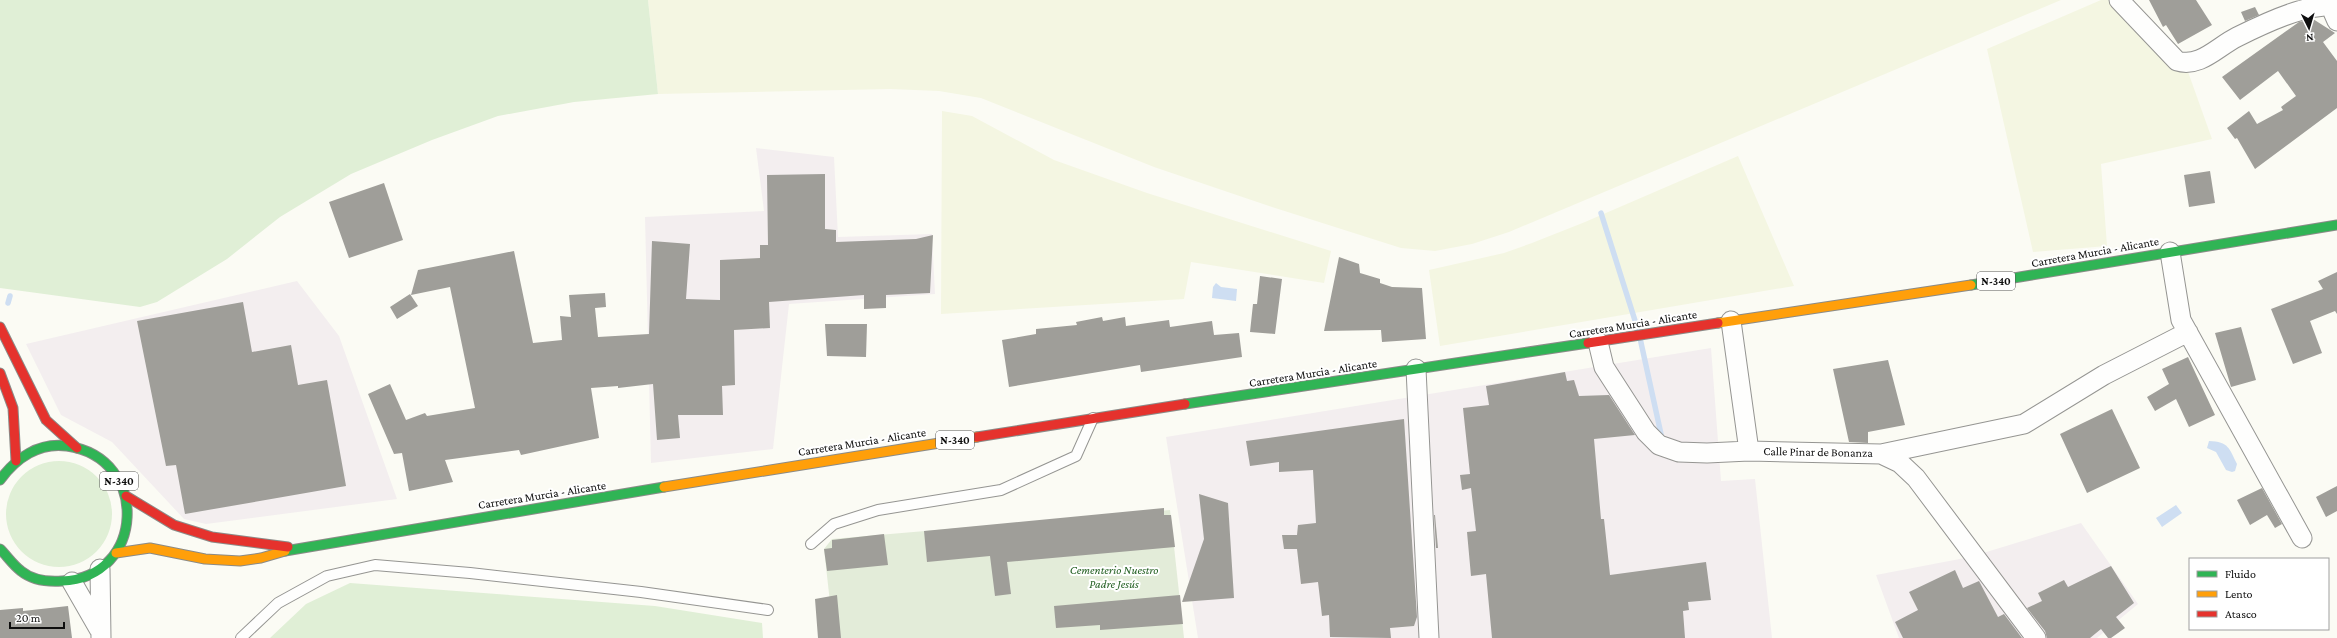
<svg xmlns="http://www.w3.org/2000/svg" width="2337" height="638" font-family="'Crimson Pro',serif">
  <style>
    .industrial { fill: #f3eeef }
    .farmland { fill: #f4f6e2 }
    .green { fill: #e0efd6 }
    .cemetery { fill: #e3ecd9 }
    .water { fill: #cedef2 }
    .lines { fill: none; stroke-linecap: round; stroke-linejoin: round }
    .stream { stroke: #cedef2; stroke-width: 5.5 }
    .building { fill: #9f9e99 }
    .lane-casing { stroke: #959592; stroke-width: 12 }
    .street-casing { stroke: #959592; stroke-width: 21 }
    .fast-casing { stroke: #8b8b88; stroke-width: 11 }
    .slow-casing { stroke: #8b8b88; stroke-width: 11 }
    .jam-casing { stroke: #8b8b88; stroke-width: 11 }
    .lane { stroke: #fefefd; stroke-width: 10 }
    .street { stroke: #fefefd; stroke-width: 19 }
    .fast { stroke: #30b455; stroke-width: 9 }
    .slow { stroke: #ff9f0a; stroke-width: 9 }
    .jam { stroke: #e5322d; stroke-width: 9 }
    .labels { text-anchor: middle; stroke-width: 4; stroke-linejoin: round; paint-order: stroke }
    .shield { fill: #fff; stroke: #565656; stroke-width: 1 }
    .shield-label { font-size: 11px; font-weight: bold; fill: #0e0e0e }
    .street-label { font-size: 12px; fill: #0e0e0e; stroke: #fff }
    .park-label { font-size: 12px; font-style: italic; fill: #256124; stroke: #fff }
  </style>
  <rect width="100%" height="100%" fill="#fbfbf4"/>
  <!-- industrial -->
  <path class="industrial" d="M756 148 834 157 838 237 932 234 935 294 789 304 773 449 651 463 645 217 764 211Z
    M297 281 339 336 397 499 206 524 184 519 112 442 61 415 26 344Z
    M1711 348 1721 481 1755 479 1772 638H1198L1166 437Z
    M2081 523 2138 604 2097 638H1899L1876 575 1970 557Z"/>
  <!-- farmland -->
  <path class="farmland" d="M648 0H2061L1509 232 1472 244 1435 251 1401 248 1272 207 1154 167 981 98 939 91 890 89 658 94Z
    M2101 0H2111L2187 69 2212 139 2101 164 2107 246 2033 252 1987 49Z
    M942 111 972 116 1054 160 1147 193 1331 251 1324 283 1191 262 1184 299 941 314Z
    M1738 156 1794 286 1440 346 1429 270 1504 253 1532 243 1585 222Z"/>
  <!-- green -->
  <path class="green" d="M0 0H648L658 94 574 102 498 116 432 140 351 174 280 217 227 259 157 302 140 307 0 288Z
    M6 514a53 53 0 1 1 106 0a53 53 0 1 1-106 0Z
    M350 583 655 606 762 623 763 638H270L306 604Z"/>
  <!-- cemetery -->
  <path class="cemetery" d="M1170 510 1184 638H834L824 549 832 539Z"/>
  <!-- water -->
  <path class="water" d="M1216 283 1221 287 1237 289 1236 301 1212 298 1213 287Z
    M2209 441C2229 442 2229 448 2237 464L2235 471 2232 472 2226 470 2216 452 2207 448Z
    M2176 505 2182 513 2162 527 2156 518Z"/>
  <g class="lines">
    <!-- stream -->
    <path class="stream" d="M1601 213 1638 330
      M8 303 10 296
      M1640 338 1661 434"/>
  </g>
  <!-- building -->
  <path class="building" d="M2149 0H2196L2212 25 2178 44 2166 25 2163 27Z
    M2255 7 2259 15 2245 21 2241 12Z
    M2313 19 2335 33 2323 42 2337 61V108L2255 169 2237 138 2235 139 2227 128 2249 111 2257 124 2283 110 2281 107 2296 96 2278 71 2240 100 2222 77 2299 22Z
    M2210 171 2215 203 2189 207 2184 175Z
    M825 174V229L836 230V242L916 239 933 235 930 293 886 295V308L864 309V295L769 302 770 328 734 330 735 385 722 386 723 415H678L680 438 657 440 653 384 618 388V386L591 388 599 438 521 455 519 450 445 460 453 482 409 491 402 453 394 454 368 394 390 384 406 420 425 413 427 416 475 408 450 287 411 295 418 270 514 251 533 343 562 340 560 316 571 317 569 295 605 293 606 307 595 308 598 337 649 334 652 241 690 244 686 299 720 300V260L760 258V245H768L767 175Z
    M384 183 403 240 349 258 329 202Z
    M1339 257 1359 264 1360 273 1380 279V283L1392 287 1422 288 1426 339 1382 342 1381 330 1324 331Z
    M2337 272V314L2335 311 2310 321 2322 353 2293 364 2271 309 2323 289 2318 281Z
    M1260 276 1282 279 1275 334 1250 332 1253 304H1257Z
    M410 294 418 306 397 319 390 307Z
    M243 302 252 352 291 345 298 385 327 380 346 486 185 514 176 465 166 466 137 321Z
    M1102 317 1103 321 1125 317 1126 326 1169 320 1170 327 1212 321 1214 335 1239 333 1242 357 1141 372 1140 365 1009 387 1002 340 1036 334V329L1077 325 1076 322Z
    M825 324H867L866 357 827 356Z
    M2241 327 2256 380 2231 387 2215 333Z
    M2188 357 2215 415 2189 427 2176 399 2155 411 2147 397 2169 384 2162 369Z
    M1888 360 1905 425 1868 432V443L1849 442 1833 369Z
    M1565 372 1567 381 1574 380 1579 396 1609 395 1635 435 1594 439 1601 519H1604L1610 575 1706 562 1711 600 1688 602 1689 610 1683 611 1685 638H1492L1486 574 1471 576 1467 532 1476 531 1471 488 1462 490 1460 475 1470 474 1463 408 1489 405 1486 386Z
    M2112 409 2140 468 2087 493 2060 434Z
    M1404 419 1417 617 1414 626 1390 628 1391 638 1330 637 1329 615 1322 616 1318 582 1301 584 1297 549H1284L1282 535H1297L1298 525 1316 523 1313 470 1279 472V462L1250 466 1246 441Z
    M2337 486V511L2326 517 2316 497Z
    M2262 488 2282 524 2275 528 2267 515 2250 525 2237 500Z
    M1199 494 1228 503 1234 598 1182 602 1204 539Z
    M1164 508V515H1171L1175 547 1007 562 1011 594 995 596 990 556 927 562 924 531Z
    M1434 515H1435L1438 548H1436Z
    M884 534 888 565 827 571 824 549 832 548V540Z
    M2111 566 2134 603 2116 617 2125 628 2111 638H2108L2101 629 2090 638H2047L2045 631 2027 608 2042 601 2038 593 2064 580 2068 587Z
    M1955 570 1963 588 1979 581 1998 617 2004 614 2022 638H1903L1895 622 1918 610 1909 592Z
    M837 595 841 638H818L815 599Z
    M1180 595 1183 624 1100 630V625L1056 628 1054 606Z
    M68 606 72 638H0V610L23 608V611Z"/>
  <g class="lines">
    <!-- lane casing -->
    <g class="lane-casing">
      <path id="lane" d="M811 544 834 524 878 510 1001 490 1076 456 1093 418
        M241 638 278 603 327 576 375 565 470 573 641 592 768 610"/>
    </g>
    <!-- street casing -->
    <g class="street-casing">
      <path id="street" d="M2119 0 2177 61C2200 68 2217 47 2237 37 2257 27 2280 16 2302 10 2314 6 2326 8 2337 1
        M2330 5 2337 21
        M2170 252 2181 320 2302 538
        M1731 321 1749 451
        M1598 342 1604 367 1646 432 1659 445 1679 452 1707 453 1749 451 1881 454 1900 463 1916 478 2036 638
        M1416 369 1429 638
        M1881 454 2024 424 2104 375 2188 332
        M100 569 101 638
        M72 582 99 629"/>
    </g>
    <!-- fast casing -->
    <g class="fast-casing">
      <path id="fast" d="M1971 285 2337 225
        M1185 404 1588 343
        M0 480C16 458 39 442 67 446 151 458 145 578 62 581 48 582 32 580 21 571 13 565 7 556 0 549
        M285 551 664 487"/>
    </g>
    <!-- slow casing -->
    <g class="slow-casing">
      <path id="slow" d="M1718 323 1971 285
        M664 487 977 437
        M116 553 150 548 205 559 240 561 261 558 285 551"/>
    </g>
    <!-- jam casing -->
    <g class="jam-casing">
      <path id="jam" d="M0 327 46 420 77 448
        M1588 343 1718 323
        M0 373 13 408 16 461
        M977 437 1185 404
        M126 496 174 525 212 537 288 547"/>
    </g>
    <!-- lane -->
    <use href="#lane" class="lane"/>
    <!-- street -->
    <use href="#street" class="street"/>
    <!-- fast -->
    <use href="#fast" class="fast"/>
    <!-- slow -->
    <use href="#slow" class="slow"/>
    <!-- jam -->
    <use href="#jam" class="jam"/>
  </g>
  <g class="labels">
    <!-- shield labels -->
    <g class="shield">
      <rect x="1977" y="272" width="38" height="18" rx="3"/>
      <rect x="936" y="431" width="38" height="18" rx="3"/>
      <rect x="100" y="472" width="38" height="18" rx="3"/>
    </g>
    <g class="shield-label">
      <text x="1996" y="285">N-340</text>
      <text x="955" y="444">N-340</text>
      <text x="119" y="485">N-340</text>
    </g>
    <!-- street labels -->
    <g class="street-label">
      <text transform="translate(2095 252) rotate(-10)" y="4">Carretera Murcia - Alicante</text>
      <text transform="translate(1633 324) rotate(-9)" y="4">Carretera Murcia - Alicante</text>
      <text transform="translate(1313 373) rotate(-9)" y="4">Carretera Murcia - Alicante</text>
      <text transform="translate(862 442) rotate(-9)" y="4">Carretera Murcia - Alicante</text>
      <text transform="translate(1818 452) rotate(1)" y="4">Calle Pinar de Bonanza</text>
      <text transform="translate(542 495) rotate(-9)" y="4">Carretera Murcia - Alicante</text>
    </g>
    <!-- park labels -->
    <g class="park-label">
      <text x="1114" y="574">Cementerio Nuestro<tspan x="1114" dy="14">Padre Jesús</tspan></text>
    </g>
  </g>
  <!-- legend -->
  <rect x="2189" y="558" width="140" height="72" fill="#ffffff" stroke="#9f9f9f"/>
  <rect x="2197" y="571" width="20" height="6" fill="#30b455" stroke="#9f9f9f"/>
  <text x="2225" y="578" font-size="12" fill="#0e0e0e">Fluido</text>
  <rect x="2197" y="591" width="20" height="6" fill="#ff9f0a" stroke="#9f9f9f"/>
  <text x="2225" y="598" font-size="12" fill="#0e0e0e">Lento</text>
  <rect x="2197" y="611" width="20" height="6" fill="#e5322d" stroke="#9f9f9f"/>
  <text x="2225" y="618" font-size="12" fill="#0e0e0e">Atasco</text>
  <!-- north arrow -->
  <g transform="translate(2309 28) rotate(175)" stroke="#ffffff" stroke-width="3" paint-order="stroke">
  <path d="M0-3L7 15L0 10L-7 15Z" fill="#0e0e0e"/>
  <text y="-6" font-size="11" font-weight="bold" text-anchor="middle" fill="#0e0e0e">N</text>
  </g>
  <!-- scale -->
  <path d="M10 622v6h54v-6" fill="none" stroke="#0e0e0e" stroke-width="2"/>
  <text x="16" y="622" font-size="12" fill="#0e0e0e" stroke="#ffffff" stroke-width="3" paint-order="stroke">20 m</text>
</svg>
